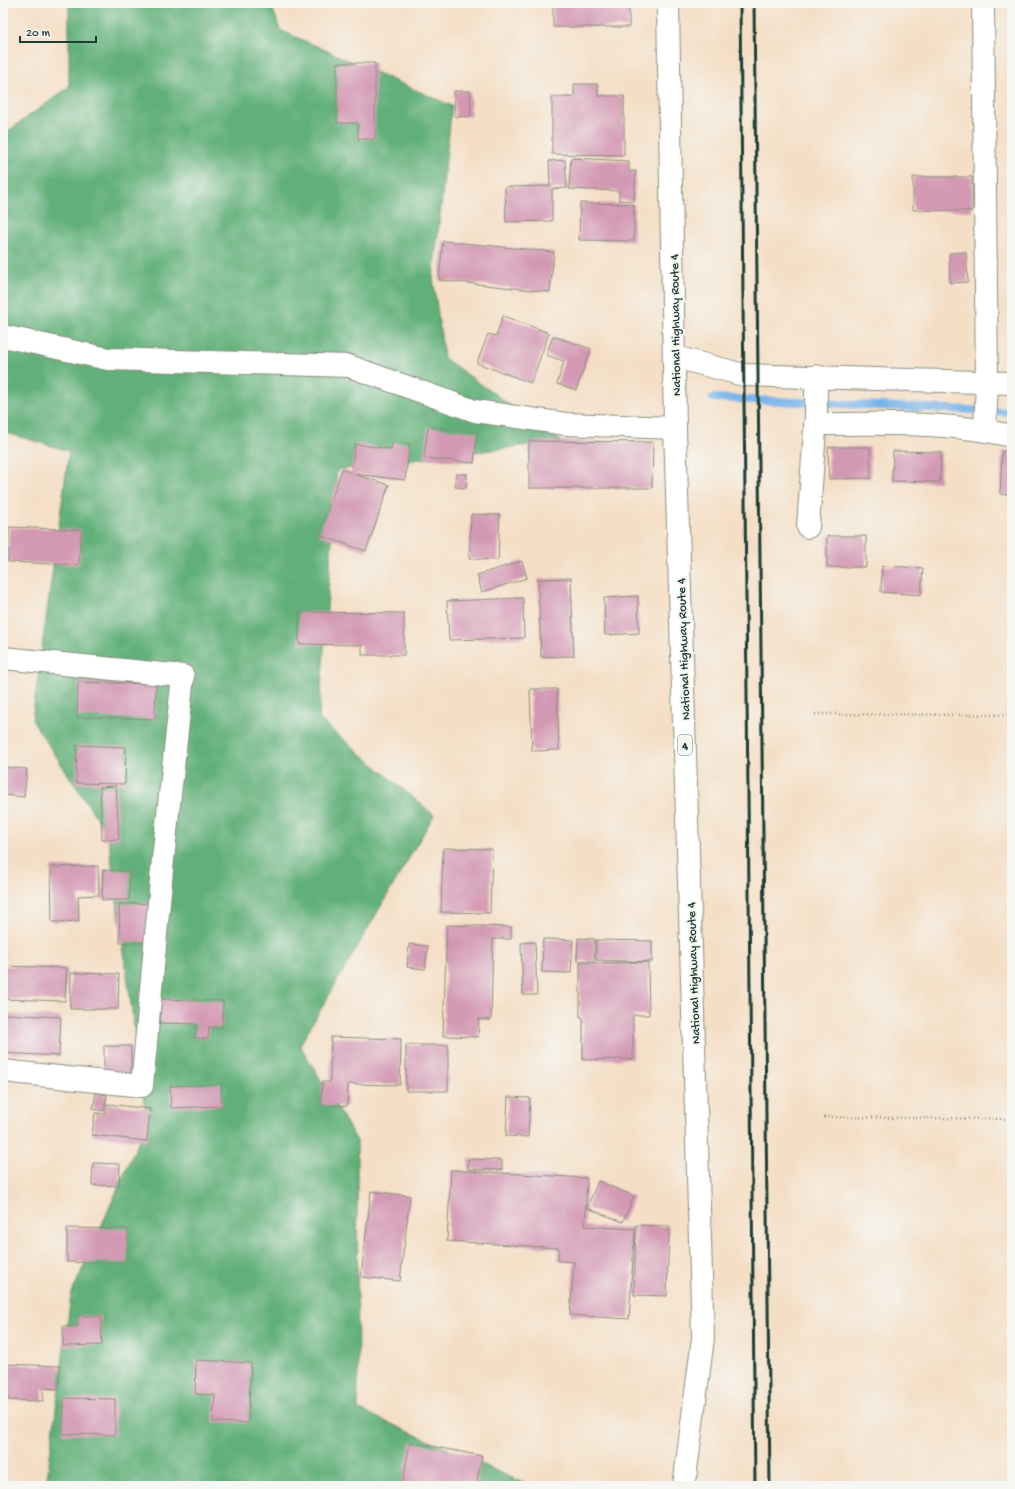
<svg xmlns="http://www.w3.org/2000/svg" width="1015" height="1489" font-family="'Gochi Hand',sans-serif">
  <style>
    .forest { fill: #62b079; stroke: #407656 }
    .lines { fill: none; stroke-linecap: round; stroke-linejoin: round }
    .stream { stroke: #77b4e9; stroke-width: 8 }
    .building { fill: #d399b3 }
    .minor-casing { stroke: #8a8e7d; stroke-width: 24 }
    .highway-casing { stroke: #8a8e7d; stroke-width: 24 }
    .path { stroke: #8a8e7d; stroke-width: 2.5; stroke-dasharray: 1 3; stroke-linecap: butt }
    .minor { stroke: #fff; stroke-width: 22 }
    .highway { stroke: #fff; stroke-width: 22 }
    .rail { stroke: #1f3d34; stroke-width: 3 }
    .labels { text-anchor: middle; stroke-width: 4; stroke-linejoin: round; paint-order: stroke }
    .shield { fill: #f6f6f2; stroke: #60746d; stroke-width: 1 }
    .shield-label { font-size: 12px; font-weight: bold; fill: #1f3d34 }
    .street-label { font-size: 13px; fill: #1f3d34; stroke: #f6f6f2 }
  </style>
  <rect width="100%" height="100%" fill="#f6f6f2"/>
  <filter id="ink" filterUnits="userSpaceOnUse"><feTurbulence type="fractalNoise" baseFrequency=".025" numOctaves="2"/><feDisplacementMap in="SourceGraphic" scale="8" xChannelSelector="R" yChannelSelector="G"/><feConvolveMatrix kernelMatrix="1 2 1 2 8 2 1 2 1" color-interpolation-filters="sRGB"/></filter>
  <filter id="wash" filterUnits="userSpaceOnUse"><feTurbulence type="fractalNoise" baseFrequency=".012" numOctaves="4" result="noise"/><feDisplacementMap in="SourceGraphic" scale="16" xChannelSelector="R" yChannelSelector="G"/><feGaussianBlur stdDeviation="0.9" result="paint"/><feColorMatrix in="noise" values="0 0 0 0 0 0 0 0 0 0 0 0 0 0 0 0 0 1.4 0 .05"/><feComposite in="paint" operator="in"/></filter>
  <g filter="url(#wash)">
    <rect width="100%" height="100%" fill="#f4dfc6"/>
    <!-- forest -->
    <path class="forest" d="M69 3H271L280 30 452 106 433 278 444 358 561 441 337 470 319 719 434 815 300 1045 357 1141 358 1409 530 1486H46L71 1295 147 1122 108 835 32 720 69 451 3 432V135L69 87Z"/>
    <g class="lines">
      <!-- stream -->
      <path class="stream" d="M713 398 1012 412"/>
    </g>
    <g id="blocks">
      <!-- building -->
      <path class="building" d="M553 3H629V27H553Z
        M337 63H375V139H358V123H337Z
        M574 84H598V96H624V155L552 154V97H574Z
        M454 91H470L471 116 455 117Z
        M571 158 629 161V171H636L634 201 619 200V191L569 189Z
        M565 160 567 188 552 189V221L506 222 505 187 550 186 549 161Z
        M913 177H972V211L913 210Z
        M580 203 634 204V241L579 240Z
        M443 241 554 252 550 292 439 280Z
        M966 252 968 282 950 283 949 253Z
        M503 316 549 333 531 383 477 363 488 334 496 336Z
        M553 336 591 349 576 390 557 384 564 361 546 355Z
        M428 427 477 432 474 463 424 458Z
        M529 441 653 442 652 488H529Z
        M392 442 410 444 405 480 354 474 389 485 366 551 319 535 342 469 351 473 355 444 391 449Z
        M828 447H870L871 478 829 479Z
        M893 451 941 452 940 482 892 481Z
        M1002 451 1012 452V495L1000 494Z
        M456 474H467L466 488 455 487Z
        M471 514 500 515 498 560 469 559Z
        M9 527 81 530 79 565 8 562Z
        M827 536H866V567H827Z
        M522 561 527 578 482 592 477 575Z
        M882 566 923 568 921 595 881 592Z
        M571 578 574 656 541 657 538 579Z
        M638 596 639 633 605 635 604 598Z
        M523 598 524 638 449 640 447 601Z
        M299 612 404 613V655H362V645L299 644Z
        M78 682 156 684 155 719 77 717Z
        M530 689H557L559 750 532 751Z
        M77 745 126 747 125 784 76 783Z
        M3 767 27 769 24 797 3 795Z
        M116 786 119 839 102 840 100 787Z
        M443 848 492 849 490 913 441 912Z
        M98 866 99 895 78 896 79 921 52 922 51 867Z
        M103 870 130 871 129 900H102Z
        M150 903 151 942 120 943 119 904Z
        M447 925 511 927V939H493L491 1020 479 1019 478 1037 443 1036Z
        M578 938 595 939 594 961H577Z
        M543 939 573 940 571 973 542 972Z
        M596 940 652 941V962L596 960Z
        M535 942 537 995H523L521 943Z
        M409 944 428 946 425 969 407 967Z
        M648 962 649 1015H633V1059L583 1060V1017H580V963Z
        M3 966 67 968 65 1001 3 999Z
        M71 973 119 974 118 1009H70Z
        M161 999 223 1001 222 1028 209 1027 208 1039 195 1038 196 1024 160 1023Z
        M3 1014 61 1017 59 1056 3 1053Z
        M331 1037 401 1039 400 1085 348 1084 347 1106 321 1105 322 1082H330Z
        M406 1045H448V1091H406Z
        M104 1046H131V1073L104 1072Z
        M221 1084 222 1106 171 1108 170 1086Z
        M96 1093 107 1095 104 1111 93 1109Z
        M508 1097 530 1098 528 1137 506 1136Z
        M107 1104 150 1109 147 1141 92 1135 95 1113 106 1114Z
        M468 1159 502 1160V1170L468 1169Z
        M93 1163 120 1164 119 1186 92 1185Z
        M451 1170 587 1178 585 1226 635 1229 629 1319 570 1315 574 1262 558 1261 559 1248 447 1241Z
        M598 1181 634 1196 623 1222 587 1208Z
        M371 1191 410 1196 400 1281 361 1277Z
        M636 1225 669 1226 667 1296 634 1295Z
        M67 1228 128 1229 127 1263 67 1262Z
        M78 1316H101L102 1345 63 1346V1326H78Z
        M196 1360 251 1363 248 1423 213 1422 215 1395 195 1394Z
        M3 1364 60 1366 59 1389 43 1388V1401L8 1400 9 1379H3Z
        M64 1398 115 1399V1435L63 1434Z
        M410 1442 482 1456 476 1486H460L442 1483V1486H402Z"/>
    </g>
  </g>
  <g filter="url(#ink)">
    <use href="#blocks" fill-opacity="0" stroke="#8a8e7d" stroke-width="1"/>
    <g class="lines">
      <!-- minor casing -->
      <g class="minor-casing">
        <path id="minor" d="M983 3 987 381 985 430
          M3 336 108 359 349 366 475 411 566 424 675 428
          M675 357 744 375 1012 383
          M815 424C881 424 947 421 1012 436
          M808 527 816 416V376
          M3 658 183 676 163 859 142 1086 3 1071"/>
      </g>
      <!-- highway casing -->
      <g class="highway-casing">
        <path id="highway" d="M668 3 675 428 703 1338 684 1486"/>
      </g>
      <!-- path -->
      <path class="path" d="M815 714 1012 715
        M824 1117 1012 1119"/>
      <!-- minor -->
      <use href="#minor" class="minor"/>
      <!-- highway -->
      <use href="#highway" class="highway"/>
      <!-- rail -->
      <path class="rail" d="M740 3 755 1486
        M754 3 770 1486"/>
    </g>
  </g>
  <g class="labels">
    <!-- shield labels -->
    <rect class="shield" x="678" y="735" width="14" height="20" rx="3"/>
    <g class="shield-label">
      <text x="685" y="749">4</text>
    </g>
    <!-- street labels -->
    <g class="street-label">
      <text transform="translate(674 325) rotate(-91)" y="5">National Highway Route 4</text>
      <text transform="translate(682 649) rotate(-92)" y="5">National Highway Route 4</text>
      <text transform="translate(692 973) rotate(-92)" y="5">National Highway Route 4</text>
    </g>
  </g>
  <!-- margin -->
  <rect width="1015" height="1489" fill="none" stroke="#f6f6f2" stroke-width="16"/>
  <!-- scale -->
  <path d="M20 36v6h76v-6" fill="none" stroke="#1f3d34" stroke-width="2"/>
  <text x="26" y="36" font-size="12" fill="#1f3d34" stroke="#f6f6f2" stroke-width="3" paint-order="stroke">20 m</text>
</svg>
